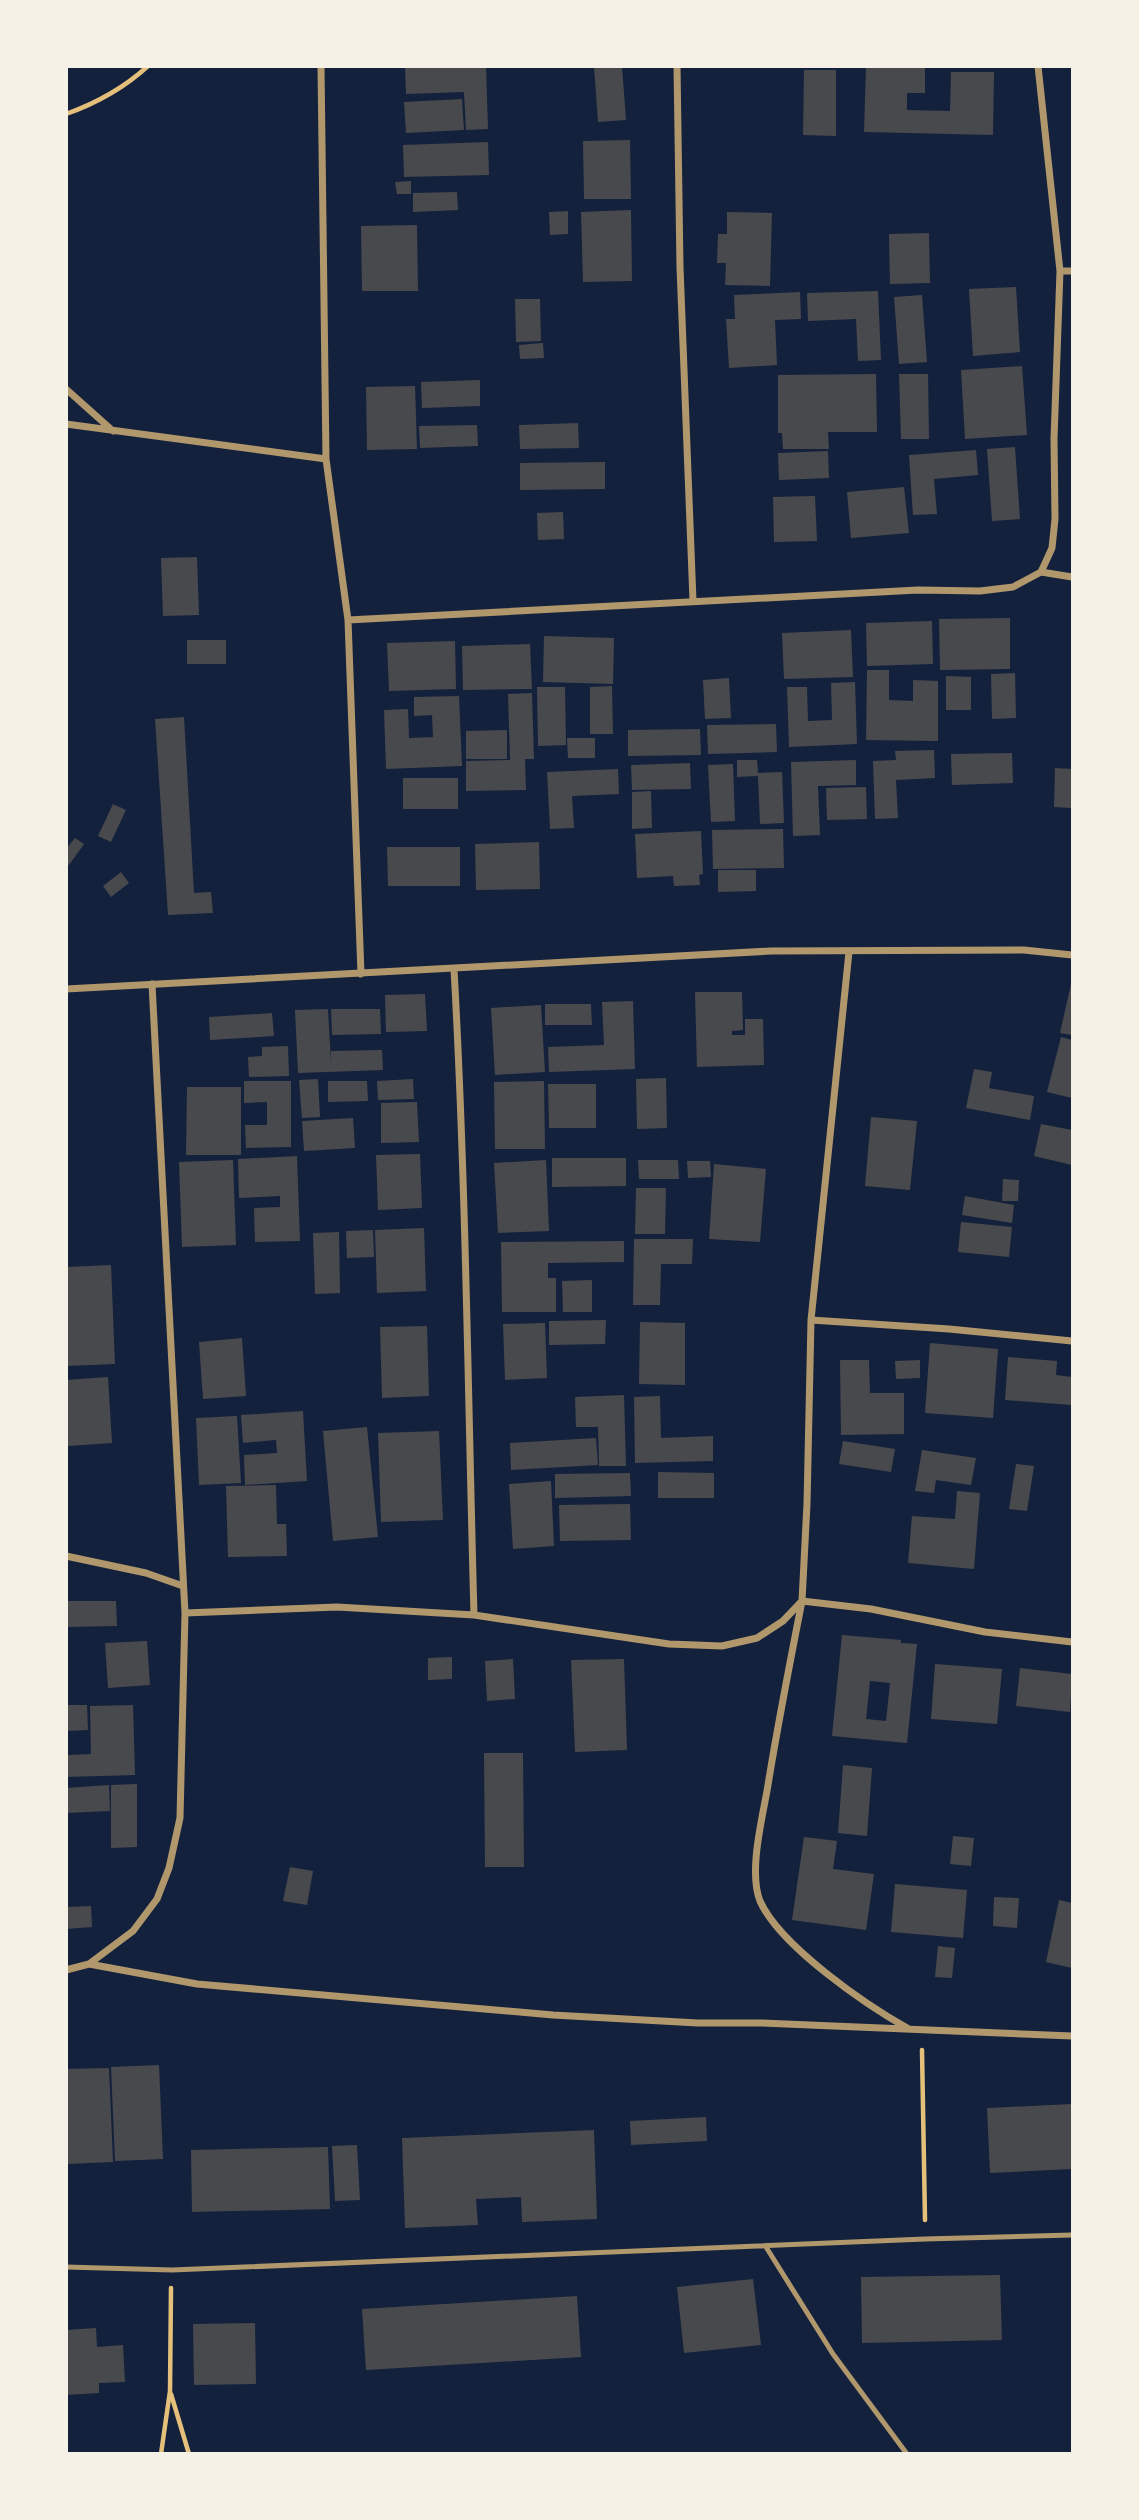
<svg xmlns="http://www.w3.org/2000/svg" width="1139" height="2520" font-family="Cabin,sans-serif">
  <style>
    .building { fill: #48494c; fill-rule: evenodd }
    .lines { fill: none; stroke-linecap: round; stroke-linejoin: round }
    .path { stroke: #e5c07b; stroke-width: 4.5 }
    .service { stroke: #b1986c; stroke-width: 5 }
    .minor { stroke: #b1986c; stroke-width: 7 }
  </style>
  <rect width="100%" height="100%" fill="#14213d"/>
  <!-- building -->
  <path class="building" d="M405 66H486L488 129 466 130 464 92 406 94Z
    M594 66H622L626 120 598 122Z
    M866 67 925 68V93H907V110L950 111 951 72H994L993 135 864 132Z
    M804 70H836V136L803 135Z
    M462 99 464 130 406 133 404 102Z
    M630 140 631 199H584L583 141Z
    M488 142 489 175 404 177 403 145Z
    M411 181V194H397L395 182Z
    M457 192 458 210 413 212V193Z
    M631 210 632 281 583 282 581 212Z
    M568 211V234L550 235 549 212Z
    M727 212 772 213 770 286 725 285 726 263H717L718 234H727Z
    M417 225 418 291H362L361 226Z
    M929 233 930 283 890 284 889 234Z
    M1016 287 1020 352 973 356 969 289Z
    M878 291 881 360 858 361 856 319 808 321 807 293Z
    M800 292 801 319 775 320 777 365 729 368 726 319H735L734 295Z
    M922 295 927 362 899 364 894 297Z
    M515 299H540L541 341 516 342Z
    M543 343 544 358 520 359 519 345Z
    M1022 366 1027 435 965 439 961 370Z
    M876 374 877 432H828L829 449H783L782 433H778V375Z
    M899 374H928L929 439H901Z
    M480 380V406L422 408 421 382Z
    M415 386 417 449 367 450 366 387Z
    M578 423 579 448 520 449 519 425Z
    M477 425 478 446 420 448 419 426Z
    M1015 447 1020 519 992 521 987 449Z
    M976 450 978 475 934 479 937 514 913 515 909 455Z
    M828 451 829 478 779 480 778 453Z
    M605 462V489L520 490V463Z
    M904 487 909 533 851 538 847 492Z
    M815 496 817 541 774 542 773 497Z
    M563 512 564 539 538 540 537 513Z
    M197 557 199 615 163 616 161 558Z
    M1010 618V669L940 670 939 619Z
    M932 621 933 664 867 666 866 623Z
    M851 630 853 677 784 679 782 633Z
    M544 636 614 638 613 684 543 682Z
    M187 640H226V664H187Z
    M455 641 456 689 389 691 387 643Z
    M530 644 532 689 463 690 462 646Z
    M867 670H889V700L913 701V680L938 681V741L866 740Z
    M1015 673 1016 718 992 719 991 674Z
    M946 676 971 677V710H946Z
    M729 678 731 718 705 719 703 680Z
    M855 682 857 744 789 747 787 687H807L808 721 832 720 831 683Z
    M612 686 613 734H590V687Z
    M537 687H565L566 745 538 746Z
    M532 693 534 759H525L526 790 466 791V761L510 760 508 694Z
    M459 696 462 766 386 769 384 710 408 709 409 738 433 737 432 715 414 716V697Z
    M184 717 194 893 211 892 213 913 168 915 155 719Z
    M776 724 777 752 708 754 707 725Z
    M700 729 701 755 628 756V730Z
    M507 730V759H466V731Z
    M567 738H595V758H568Z
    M934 750 935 778 896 780 898 818 875 819 873 761 896 760 895 751Z
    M1012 753 1013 783 952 785 951 754Z
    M737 760H757L758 773 782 772 784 823 760 824 758 776 737 777Z
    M856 760V785L818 786 820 835 793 836 791 762Z
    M690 763 691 789 632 790 631 765Z
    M733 764 735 821 711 822 708 765Z
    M1055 768 1072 769V808L1054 807Z
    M618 769 619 794 572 796 574 828 550 829 547 772Z
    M403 778H458V809H403Z
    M866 787 867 819 827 820 826 788Z
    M651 791 652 828 632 829V792Z
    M113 804 126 810 111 842 98 836Z
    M783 829 784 868 713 869 712 830Z
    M701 831 703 874 699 875 700 885 674 886 673 876 637 878 635 834Z
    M75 838 84 844 69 865 66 863V849Z
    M539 842 540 889 476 890 475 844Z
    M387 847H460V886H388Z
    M718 870H756V891L718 892Z
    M121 872 129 883 111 897 103 886Z
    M1071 984H1072V1035L1060 1033Z
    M695 992H742L743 1030 732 1031V1035H745V1019H763L764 1065 697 1067Z
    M425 994 427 1031 386 1032 385 995Z
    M633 1001 635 1069 549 1072 548 1047 604 1045 602 1002Z
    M545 1004H591L592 1025H545Z
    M541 1005 545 1072 495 1075 491 1008Z
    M328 1009 331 1063V1051L382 1050 383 1070 298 1073 295 1010Z
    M331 1009H380L381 1034 332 1035Z
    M272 1013 274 1036 210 1040 209 1017Z
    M1061 1037 1072 1040V1098L1047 1092Z
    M288 1046 289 1076 249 1077 248 1057 262 1056V1047Z
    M974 1069 992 1072 989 1088 1034 1096 1030 1120 966 1108Z
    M666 1078 667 1128 637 1129 636 1079Z
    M318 1079 320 1117 302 1118 299 1080Z
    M413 1079 414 1099 378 1100 377 1081Z
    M244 1081H291V1147L246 1148 245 1125H267V1102L244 1103Z
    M328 1081H367L368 1101 328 1102Z
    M544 1081 545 1149H495L494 1082Z
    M548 1084H596V1128H549Z
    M187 1087H241V1155H186Z
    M417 1102 419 1142 381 1143V1103Z
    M871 1117 917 1121 910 1190 865 1186Z
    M353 1118 355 1148 304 1151 302 1121Z
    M1041 1124 1072 1130V1165L1034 1156Z
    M420 1154 422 1208 378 1210 376 1155Z
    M297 1156 300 1241 255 1242 254 1208 280 1207V1196L239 1198 238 1159Z
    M552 1158H626V1186L552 1187Z
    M233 1160 236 1245 182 1247 179 1162Z
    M546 1160 549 1231 498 1233 494 1163Z
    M638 1160H678L679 1179H639Z
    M687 1161H710L711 1177 688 1178Z
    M714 1164 766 1169 760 1242 709 1239Z
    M1003 1179 1019 1180 1018 1201H1002Z
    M636 1188H666L665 1234H635Z
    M965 1196 1014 1205 1012 1223 962 1215Z
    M961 1222 1012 1227 1009 1257 958 1252Z
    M424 1228 426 1291 377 1293 375 1230Z
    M373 1230 374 1257 347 1258 346 1231Z
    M339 1232 340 1293 315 1294 313 1233Z
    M634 1239H693L692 1264H661L660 1305H633Z
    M624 1241V1262L548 1263V1278H556V1312H502L501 1242Z
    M111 1265 115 1364 66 1366V1267Z
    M592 1280V1312H563L562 1281Z
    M606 1320 605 1344 549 1345V1321Z
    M640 1322 685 1323V1385L639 1384Z
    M545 1323 547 1378 505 1380 503 1324Z
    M427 1326 429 1396 382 1398 380 1327Z
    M242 1338 246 1396 203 1399 199 1342Z
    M930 1343 998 1349 993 1418 925 1413Z
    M1008 1357 1057 1361 1056 1375 1072 1377 1071 1405 1005 1400Z
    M840 1360H869L870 1393H904V1434L841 1435Z
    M920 1360V1378L896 1379 895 1361Z
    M108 1377 112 1443 68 1446 66 1380Z
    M624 1395 626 1466H599L598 1427H576L575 1397Z
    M660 1396 661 1438 713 1436V1461L635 1463 634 1397Z
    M303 1411 307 1481 245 1485 244 1455 277 1453 276 1440 243 1443 241 1415Z
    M237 1416 241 1483 199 1485 196 1418Z
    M367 1427 378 1537 333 1541 323 1431Z
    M439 1431 443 1520 381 1522 378 1433Z
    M596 1438 598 1465 511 1470 510 1443Z
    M843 1441 895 1449 891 1472 839 1464Z
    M922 1450 976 1458 971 1485 936 1480 934 1493 915 1491Z
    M1016 1464 1034 1466 1027 1511 1009 1509Z
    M658 1472 714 1473V1498H658Z
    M630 1473 631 1496 555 1498V1474Z
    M551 1481 554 1546 513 1549 509 1484Z
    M276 1485 277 1524H286L287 1556 228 1557 226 1486Z
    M957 1491 980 1493 974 1569 908 1563 912 1516 955 1519Z
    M630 1504 631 1540 560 1541 559 1505Z
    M66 1601H116L117 1626 66 1627Z
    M842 1635 901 1640V1643L917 1644 907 1743 832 1736ZM870 1681 890 1683 886 1721 866 1719Z
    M147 1641 150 1685 108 1688 105 1643Z
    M452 1657V1679L428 1680V1658Z
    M513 1659 515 1699 487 1701 485 1661Z
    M624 1659 627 1750 575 1752 571 1660Z
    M935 1664 1002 1669 997 1724 931 1719Z
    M1020 1668 1072 1674 1070 1712 1016 1706Z
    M66 1705H87L88 1730 66 1731Z
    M133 1705 135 1775 66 1777 68 1755 91 1754 90 1706Z
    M484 1753H523L524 1867H485Z
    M843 1765 872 1768 867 1836 838 1833Z
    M137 1784V1847L111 1848V1785Z
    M109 1785 110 1811 66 1813V1788Z
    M953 1836 974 1838 971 1866 950 1864Z
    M804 1837 837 1841 833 1869 874 1874 866 1930 792 1920Z
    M290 1867 313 1871 307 1905 283 1901Z
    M895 1884 967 1890 963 1938 891 1932Z
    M994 1897 1019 1898 1017 1928 993 1926Z
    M1059 1900 1072 1903V1968L1046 1962Z
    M91 1906 92 1927 66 1929V1907Z
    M938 1946 955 1948 952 1978 935 1977Z
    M159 2065 163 2159 115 2161 111 2067Z
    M109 2068 113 2162 66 2164V2069Z
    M1072 2104V2169L990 2173 987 2108Z
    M706 2117 707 2141 631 2145 630 2121Z
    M594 2130 597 2219 522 2222 521 2197 476 2199 478 2225 405 2228 402 2138Z
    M357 2145 360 2200 335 2201 332 2146Z
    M328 2147 330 2209 192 2212 191 2150Z
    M1000 2275 1002 2340 862 2343 861 2277Z
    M753 2279 761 2345 684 2353 677 2287Z
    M577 2296 581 2357 366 2370 362 2309Z
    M255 2323 256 2384 194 2385 193 2324Z
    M96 2328 97 2347 123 2345 125 2382 99 2383V2393L66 2395V2330Z"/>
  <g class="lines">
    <!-- path -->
    <path class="path" d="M66 114C97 103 124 88 148 66
      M922 2050 925 2220
      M171 2394 189 2454
      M161 2454 170 2391 171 2288"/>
    <!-- service -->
    <path class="service" d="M766 2247 833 2354 907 2454
      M66 2267 172 2270 925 2239 1072 2235"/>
    <!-- minor -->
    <path class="minor" d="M321 66 326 459 348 620 361 974
      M677 66 680 267 693 601
      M1060 271H1072
      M66 389 113 431
      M66 424 326 459
      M1041 572 1072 577
      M348 620 918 590 980 591 1013 587 1041 572 1052 548 1055 519 1054 439 1060 271 1038 66
      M454 969C466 1184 468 1400 474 1615
      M66 989 771 951 1024 950 1072 955
      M811 1320 949 1329 1072 1341
      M66 1556 146 1573 183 1586
      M185 1613 337 1607 474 1615 669 1644 722 1646 757 1638 783 1621 802 1601 807 1504 811 1320 849 952
      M89 1964 197 1984 553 2015 698 2023H762L1072 2036
      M66 1970 89 1964 133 1931 157 1899 169 1868 180 1818 185 1613 152 984
      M909 2029C866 2005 780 1946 760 1901 748 1871 763 1816 768 1785 778 1723 790 1662 802 1601L871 1609 985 1632 1072 1642"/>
  </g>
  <!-- border -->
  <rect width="1139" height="2520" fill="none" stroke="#f6f1e7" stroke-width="136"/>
</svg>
